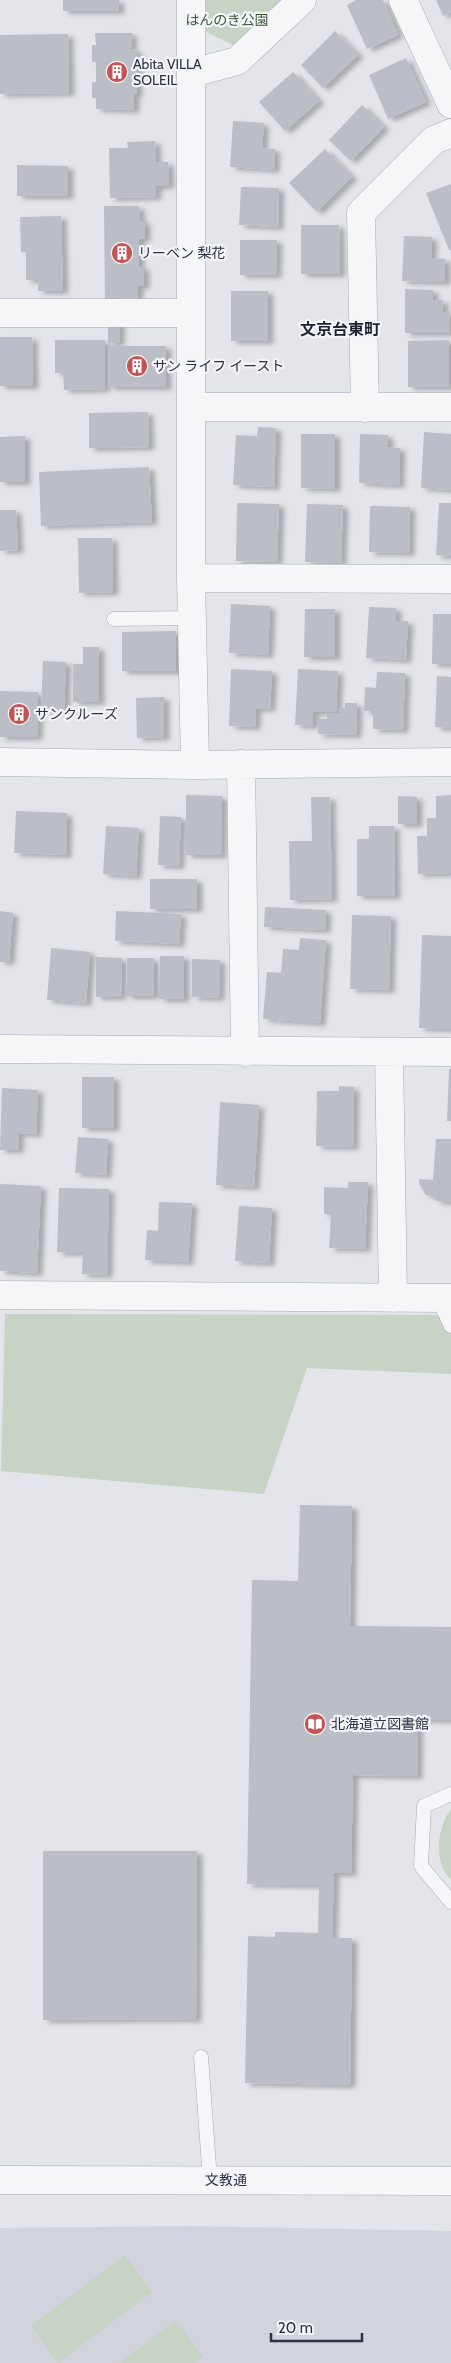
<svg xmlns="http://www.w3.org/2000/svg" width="451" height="2363" font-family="Cabin,'Noto Sans JP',sans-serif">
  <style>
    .built { fill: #d1d4dc }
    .green { fill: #c7d3c5 }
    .building { fill: #bbbec6; filter: url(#shadow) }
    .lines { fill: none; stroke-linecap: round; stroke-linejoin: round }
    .service-casing { stroke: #a8abb4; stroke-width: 15 }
    .minor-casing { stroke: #a8abb4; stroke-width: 29 }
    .tertiary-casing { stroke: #a8abb4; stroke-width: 29 }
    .service { stroke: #f6f6f9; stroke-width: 14 }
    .minor { stroke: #f6f6f9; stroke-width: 28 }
    .tertiary { stroke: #f6f6f9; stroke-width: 28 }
    .labels { text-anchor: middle; stroke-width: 4.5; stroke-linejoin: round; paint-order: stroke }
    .park-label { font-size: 14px; fill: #3d5b3b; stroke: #f3f4f7 }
    .poi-label { font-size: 14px; fill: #2c3141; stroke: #f3f4f7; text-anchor: start }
    .street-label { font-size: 14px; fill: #2c3141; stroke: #f3f4f7 }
    .quarter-label { font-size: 16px; font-weight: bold; fill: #1e2232; stroke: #f3f4f7 }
  </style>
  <defs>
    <filter id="shadow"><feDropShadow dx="5.5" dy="3" stdDeviation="2.5" flood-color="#0004"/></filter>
  </defs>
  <rect width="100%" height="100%" fill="#e3e5ea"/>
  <!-- built -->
  <path class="built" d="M190 2226 451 2231V2363H0V2228Z"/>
  <!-- green -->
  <path class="green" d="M206 0H281L233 45 206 32Z
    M5 1314 451 1315V1374L307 1368 264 1494 1 1471Z
    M451 1809V1880C433 1863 437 1827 451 1809Z
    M125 2255 152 2292 58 2363 31 2326Z
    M176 2320 203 2357 195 2363H119Z"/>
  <!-- building -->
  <path class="building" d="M63 0H119V11H63Z
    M356 0H383L398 35 367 49 347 5Z
    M436 0H451V12L443 16Z
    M335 31 358 55 323 88 301 65Z
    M95 33H132L131 49 137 50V94H134V110L96 109V98H92V82H96V62H92V45H96Z
    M68 34 69 93 0 94V35Z
    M406 58 426 102 388 119 369 75Z
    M293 72 319 101 285 131 259 102Z
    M362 105 384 127 351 161 329 140Z
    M233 121 264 123 262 148 275 149 274 170 230 167Z
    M155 141 156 162H168L169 186H156V197L110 198 109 148H128L127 142Z
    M325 149 352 177 317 212 289 183Z
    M17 165 68 166V196H17Z
    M451 184V250H449L426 193Z
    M241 187 279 188 278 227 239 225Z
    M104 206H139L140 221H145V239H139V267H144V286H138V298L105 299Z
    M61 216 63 291H38V280H26V252H21L20 217Z
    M301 225H339L340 274H301Z
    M404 236 432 237 431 258 445 259V282L402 281Z
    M240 240H277L276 275H240Z
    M405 289 433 290V300H443V312H450V333H405Z
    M231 291H268V341H231Z
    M108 320H120L119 343H108Z
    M0 337H32L33 386H0Z
    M55 340H105V389L64 390 63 373H55Z
    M449 340V387H408V341Z
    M108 346H166V387H109Z
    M148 412 149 447 89 448V413Z
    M258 427 276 428 274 487 233 485 236 435 257 436Z
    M424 432 451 434V490L421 488Z
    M301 434H335V489L301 488Z
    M360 434 388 435V447L400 448 399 485 359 483Z
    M25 436V482H0V437Z
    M149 467 152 522 41 526 39 472Z
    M237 503 279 504 277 562 236 561Z
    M439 503H451V556L436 555Z
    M307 504 343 505 341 563 305 562Z
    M370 506 410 507 409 553 369 552Z
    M0 510H16L18 550 0 551Z
    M78 538H112L113 592 79 593Z
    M231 604 270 606 268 655 229 653Z
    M369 607 396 608V621H408L406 660 366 658Z
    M305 609H335V657H304Z
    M433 614H451V664H432Z
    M176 631V671H122V632Z
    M83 647H99V702H73V664H83Z
    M43 661 66 662 64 711 41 710Z
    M231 669 272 671 270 709 256 708 255 727 229 726Z
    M298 669 338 671 336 712H313V726L295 725Z
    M377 672 405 673 403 730 373 729V711H364L365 687 376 688Z
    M437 676 451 677V728L435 727Z
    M0 691 38 692 37 737H0Z
    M164 697V737L137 738 136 698Z
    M345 703H357L356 735 318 734V719H327V713H339V708H345Z
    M186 795 222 796 221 855H186Z
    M451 795V873L418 874 417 836H427V818H436V796Z
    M398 796 417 797V824H398Z
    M311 797H330L332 899 290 900 289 841H312Z
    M16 811 67 813 66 855 14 853Z
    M160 816 181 817 179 866 158 865Z
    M106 826 139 828 136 876 103 874Z
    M369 826H394L395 896H357V839H369Z
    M150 879H197V909H150Z
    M265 907 326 910 325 930 264 927Z
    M0 911 13 913 9 962H0Z
    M116 911 181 914 179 944 115 941Z
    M352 915 391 916 389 990 350 989Z
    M422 935 451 936V1029L419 1028Z
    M300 938 326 940 320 1023 263 1019 267 972 281 973 283 949 299 950Z
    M51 948 90 952 86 1003 47 1000Z
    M160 956H184V999H159Z
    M96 957 122 958 121 997H96Z
    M127 958H154V996H126Z
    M192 959 220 960 219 998 192 997Z
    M449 1069H451V1121H447Z
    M82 1077H114V1128H82Z
    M339 1086 354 1087 353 1147 316 1146 317 1091H339Z
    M2 1088 38 1090 36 1134 19 1133 18 1150H0Z
    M220 1102 259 1105 254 1187 216 1185Z
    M78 1137 108 1139 106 1175 75 1173Z
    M436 1139H451V1202L436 1201 434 1195H426L419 1184V1179L433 1180Z
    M348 1182H368L365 1249 329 1248 331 1215 324 1214V1187L348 1188Z
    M0 1184 41 1186 37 1273 0 1271Z
    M59 1188 109 1189 107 1275 82 1274 83 1253 57 1252Z
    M159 1202 192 1203 188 1262 145 1260 147 1230 158 1231Z
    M239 1206 272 1208 269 1263 235 1261Z
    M300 1505 352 1506 350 1626 451 1627V1720L418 1719 417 1776 353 1775 351 1873H334L332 1938H352L350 2085 245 2083 248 1936 275 1937V1932L318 1933 319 1885 247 1884 252 1580 298 1581Z
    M43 1851H197L196 2019 43 2020Z"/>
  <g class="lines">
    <!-- service casing -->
    <g class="service-casing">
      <path id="service" d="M114 619 192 618
        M438 1298 451 1326
        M451 1794 424 1806 421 1866 451 1902
        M201 2057 210 2180"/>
    </g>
    <!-- minor casing -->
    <g class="minor-casing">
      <path id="minor" d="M191 0V578L195 765
        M403 0 451 104
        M192 73 237 61 302 0
        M0 313H191
        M191 407H451
        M365 408 361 213 434 140 451 133
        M191 578 451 579
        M0 762 195 765 451 762
        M241 764 245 1052
        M0 1049 451 1052
        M389 1053 393 1298
        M0 1295 451 1298"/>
    </g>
    <!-- tertiary casing -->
    <g class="tertiary-casing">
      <path id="tertiary" d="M0 2180 451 2181"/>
    </g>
    <!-- service -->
    <use href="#service" class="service"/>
    <!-- minor -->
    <use href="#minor" class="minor"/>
    <!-- tertiary -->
    <use href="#tertiary" class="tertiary"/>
  </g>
  <!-- icons -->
  <defs>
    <g id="building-disc" transform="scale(1.125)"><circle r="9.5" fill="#c35456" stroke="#f3f4f7"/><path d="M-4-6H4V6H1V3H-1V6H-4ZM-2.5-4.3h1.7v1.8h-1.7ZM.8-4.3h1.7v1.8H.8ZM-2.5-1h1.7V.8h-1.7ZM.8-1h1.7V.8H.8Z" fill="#fff"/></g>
    <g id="library-disc" transform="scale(1.125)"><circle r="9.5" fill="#c35456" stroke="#f3f4f7"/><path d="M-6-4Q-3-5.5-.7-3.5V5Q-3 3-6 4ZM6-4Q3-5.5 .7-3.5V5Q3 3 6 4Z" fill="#fff"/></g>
  </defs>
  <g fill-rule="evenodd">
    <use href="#building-disc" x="117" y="72"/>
    <use href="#building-disc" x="122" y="253"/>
    <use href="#building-disc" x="137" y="366"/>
    <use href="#building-disc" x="19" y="714"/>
    <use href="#library-disc" x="315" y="1724"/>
  </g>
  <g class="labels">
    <!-- park labels -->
    <g class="park-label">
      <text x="227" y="25">はんのき公園</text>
    </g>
    <!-- poi labels -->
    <g class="poi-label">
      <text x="133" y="69">Abita VILLA<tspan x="133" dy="16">SOLEIL</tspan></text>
      <text x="138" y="258">リーベン 梨花</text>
      <text x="153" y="371">サン ライフ イースト</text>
      <text x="35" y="719">サンクルーズ</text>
      <text x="331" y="1729">北海道立図書館</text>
    </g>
    <!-- street labels -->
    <g class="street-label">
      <text x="226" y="2185">文教通</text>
    </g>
    <!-- quarter labels -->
    <g class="quarter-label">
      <text x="340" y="335">文京台東町</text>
    </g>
  </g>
  <!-- scale -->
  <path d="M271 2333v8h91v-8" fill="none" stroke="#2c3141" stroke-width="2.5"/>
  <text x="278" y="2333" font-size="15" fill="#2c3141" stroke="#f3f4f7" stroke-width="4" paint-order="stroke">20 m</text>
</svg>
